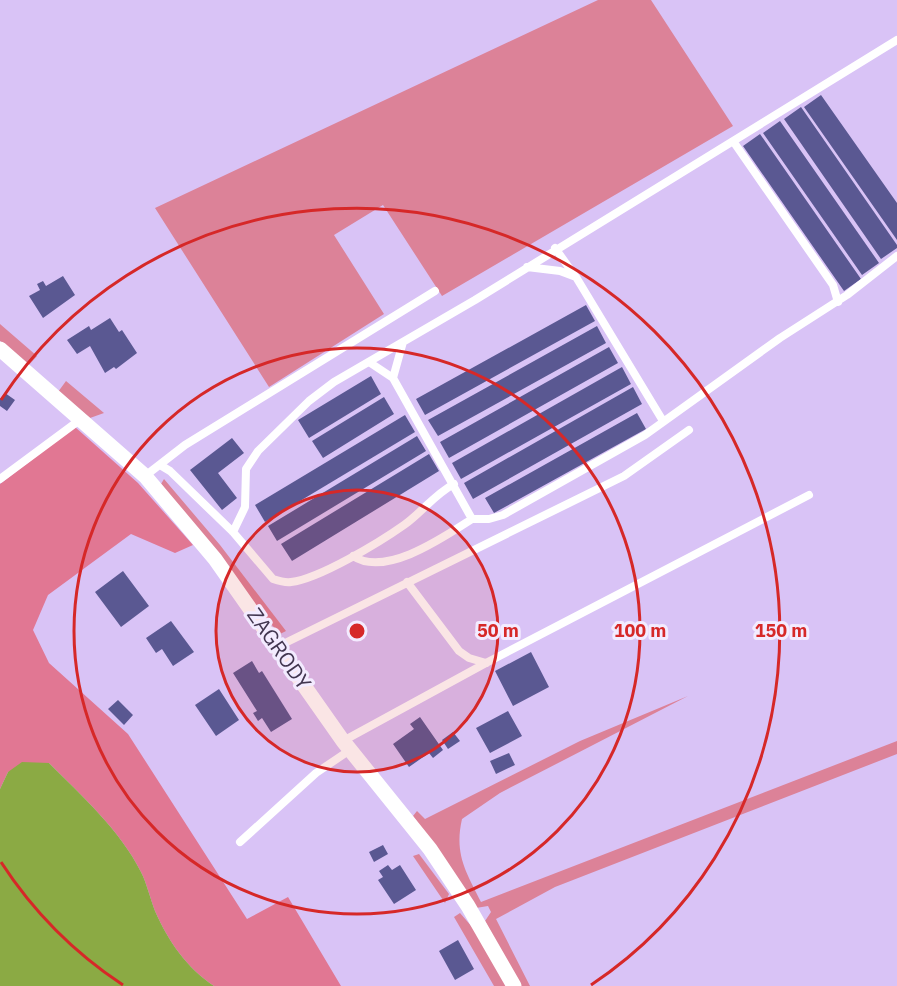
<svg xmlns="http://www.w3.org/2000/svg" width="897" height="986" font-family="'IBM Plex Sans',sans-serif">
	<rect width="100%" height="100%" fill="#d9c3f6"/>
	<!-- green -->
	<path fill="#dc8298" d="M598 0H651L733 126 442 296 383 205 334 235 384 314 269 387 155 208Z
		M0 324 37 356 28 366 0 341Z
		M66 381 104 413 90 418 58 392Z
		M164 479 220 545 286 631 280 634 263 615 161 484Z
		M688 696 500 793 462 819C454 854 466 872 481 902L897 741V754L555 887 496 919 530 986H520L485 921 491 912 488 906 476 908 413 816 417 811 425 819 580 741Z
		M419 854 449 894 445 903 413 856Z
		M460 913 473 928 507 986H494L454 917Z"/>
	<!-- forest -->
	<path fill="#e17793" d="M75 427 138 483 193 545 175 553 131 534 48 595 33 630 49 663 128 734 247 919 288 897 341 986H214C187 968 168 941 155 911 150 898 147 884 141 872 120 830 82 796 49 763L8 772 0 789V484Z"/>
	<!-- water -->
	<path fill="#8baa44" d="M22 762 49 763C82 796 120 830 141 872 147 884 150 898 155 911 168 941 187 968 214 986H0V789L8 772Z"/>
	<!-- building -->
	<path fill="#5a5892" d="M821 95 897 203V240L804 107Z
		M801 107 897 245V248L881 259 784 119Z
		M780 121 879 263 862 275 763 133Z
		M760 134 861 279 844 291 743 146Z
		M63 276 75 295 43 318 29 296 40 290 37 284 43 281 46 286Z
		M586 305 595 321 425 415 416 399Z
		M110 318 119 332 122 330 137 353 116 369 114 367 105 373 90 346 77 354 67 340 89 326 91 330Z
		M597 326 606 343 438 436 428 420Z
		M609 347 618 363 449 458 440 442Z
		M622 367 631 384 461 479 452 463Z
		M371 376 381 394 309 438 298 420Z
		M633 387 642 404 473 499 464 483Z
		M5 393 15 400 7 411 0 406V399Z
		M384 397 394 414 323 458 312 441Z
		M637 413 646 429 494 513 485 498Z
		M405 415 415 432 265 522 255 505Z
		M417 436 426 451 277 541 268 526Z
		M232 438 244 453 218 473 237 498 222 510 190 470Z
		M429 454 439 471 292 561 281 544Z
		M123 571 149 606 121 627 95 592Z
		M171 621 194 652 173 666 162 649 156 653 146 638Z
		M531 652 549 687 513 706 495 671Z
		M252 661 259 673 262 671 292 719 271 732 262 718 258 721 253 713 257 711 233 673Z
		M219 689 239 720 216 736 195 705Z
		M118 700 133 715 124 725 108 709Z
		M508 711 522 736 490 753 476 728Z
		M420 717 443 750 433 758 429 753 409 767 393 744 414 729 410 724Z
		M453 732 460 741 448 749 442 740Z
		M509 753 515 765 496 774 490 761Z
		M383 845 388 854 374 862 369 852Z
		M388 865 392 870 400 865 416 890 394 904 378 880 383 877 379 871Z
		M458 940 474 969 455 980 439 951Z"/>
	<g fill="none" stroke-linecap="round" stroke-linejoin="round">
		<!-- service -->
		<path stroke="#fff" stroke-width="8" d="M733 141 833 285 838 302
			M555 248 575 276
			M527 267 560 271 576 277 663 421
			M369 362 393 378 472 519H489L503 515 645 435 780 338 847 295 897 256
			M393 378 403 342
			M160 465 170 471 233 532 273 579C279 581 285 583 291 582 319 579 380 542 404 525 421 513 435 494 454 484
			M145 476 185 445 435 291
			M0 479 81 419
			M233 532 245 507 246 469 258 451 309 401 334 382 475 300 897 40
			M353 556C385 578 444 537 472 519
			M407 582 459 651 469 658 486 663
			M277 647 624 476 689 430
			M343 741 486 663 809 495
			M240 842 316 773 350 750"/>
		<!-- minor -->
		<path stroke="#fff" stroke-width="15" d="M0 349 145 476 215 559 343 741 430 849 468 906 514 986"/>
	</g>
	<!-- distance rings -->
	<circle cx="357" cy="631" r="141" fill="#d62828" fill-opacity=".12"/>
	<g fill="none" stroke="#d62828" stroke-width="3">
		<circle cx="357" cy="631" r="141"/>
		<circle cx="357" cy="631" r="283"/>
		<path d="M123 985A424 424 0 0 1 1 862M1 400A424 424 0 1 1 591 985"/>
	</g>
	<g text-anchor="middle" stroke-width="6" stroke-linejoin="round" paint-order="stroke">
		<!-- street labels -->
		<g font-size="21" fill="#423650" stroke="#f3ebff">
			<text transform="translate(279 649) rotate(55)" y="7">ZAGRODY</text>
		</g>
	</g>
	<circle cx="357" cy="631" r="9" fill="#d62828" stroke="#f3ebff" stroke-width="3"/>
	<g font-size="18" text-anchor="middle" font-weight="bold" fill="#d62828" stroke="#f3ebff" stroke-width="6" stroke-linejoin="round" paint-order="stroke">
		<text x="498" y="637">50 m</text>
		<text x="640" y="637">100 m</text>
		<text x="781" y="637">150 m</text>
	</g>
</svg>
